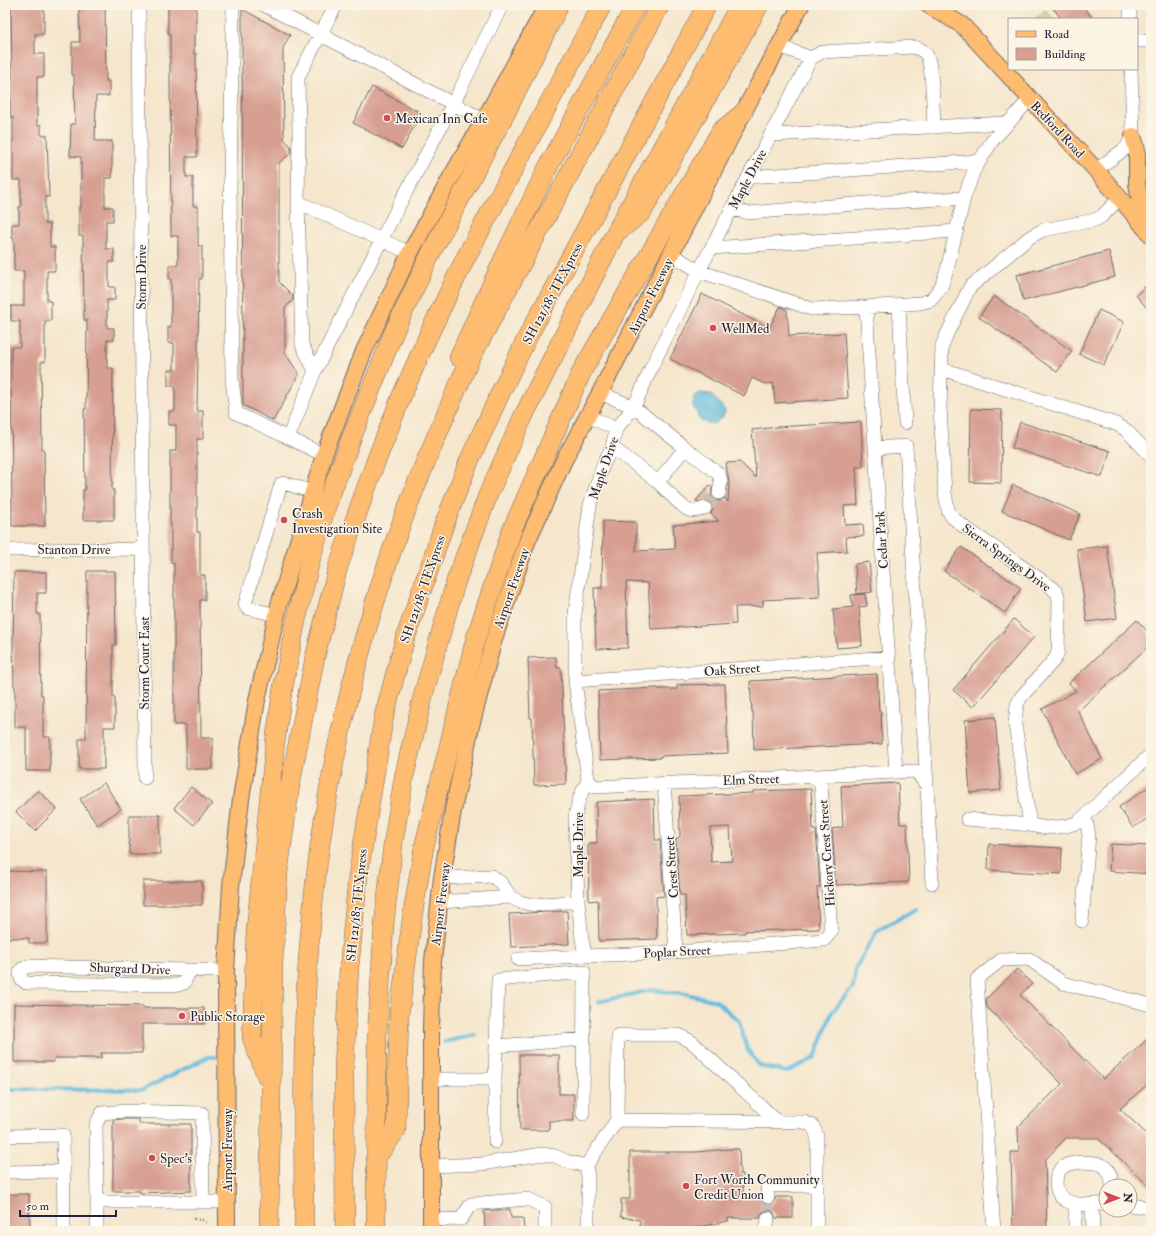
<svg xmlns="http://www.w3.org/2000/svg" width="1156" height="1236" font-family="'IM FELL Double Pica',serif">
	<defs>
		<pattern id="water-ripples" width="26" height="14" patternUnits="userSpaceOnUse"><rect width="26" height="14" fill="#60bbde"/><path d="M2 4q2-2 4 0t4 0M15 11q2-2 4 0t4 0" fill="none" stroke="#53a0bf"/></pattern>
	</defs>
	<rect width="100%" height="100%" fill="#fcf5e5"/>
	<filter id="ink" filterUnits="userSpaceOnUse"><feTurbulence type="fractalNoise" baseFrequency=".025" numOctaves="2"/><feDisplacementMap in="SourceGraphic" scale="8" xChannelSelector="R" yChannelSelector="G"/><feConvolveMatrix kernelMatrix="1 2 1 2 8 2 1 2 1" color-interpolation-filters="sRGB"/></filter>
	<filter id="wash" filterUnits="userSpaceOnUse"><feTurbulence type="fractalNoise" baseFrequency=".012" numOctaves="4" result="noise"/><feDisplacementMap in="SourceGraphic" scale="16" xChannelSelector="R" yChannelSelector="G"/><feGaussianBlur stdDeviation="0.9" result="paint"/><feColorMatrix in="noise" values="0 0 0 0 0 0 0 0 0 0 0 0 0 0 0 0 0 1.4 0 .05"/><feComposite in="paint" operator="in"/></filter>
	<g filter="url(#wash)">
		<rect width="100%" height="100%" fill="#f5e6cc"/>
		<!-- park -->
		<path fill="#b0d983" stroke="#697e5f" d="M1046 10 1053 19H1035Z"/>
		<!-- water -->
		<path fill="url(#water-ripples)" stroke="#416e8c" d="M700 393 711 394C715 401 722 404 725 412L722 418 713 424 701 421 693 406 694 396Z"/>
		<g fill="none" stroke-linecap="round" stroke-linejoin="round">
			<!-- stream -->
			<path stroke="#60bbde" stroke-width="4" d="M598 1002 651 990 687 994 716 1001 739 1021 747 1049 760 1066 787 1072 815 1058 832 1012 853 987 856 967 877 931 916 909
				M444 1042 475 1035
				M5 1089 142 1090 208 1057H216"/>
		</g>
		<g id="blocks">
			<!-- building -->
			<path fill="#d79f92" fill-rule="evenodd" d="M11 5H44V34H35V54H44V77H37V125H41V135H47L49 197H45V224H50V247H55V271H47V301H51V321H45V362H41L42 449H44L45 526H12L11 347H20V321H11V306H24V271H14V238H12V224H19V207H21V180H13V117H10V82H12Z
				M79 5H105L106 81H109V96H96L95 141H112V178H105V207H113V221H106V249H114V262H109V287H115V300H107V328H114V340H107V368H113L112 490H114V520H83V490H85L84 409H86L87 320H84L83 236H79V207H81V157L70 156 71 124H75L74 75H72V42H80Z
				M168 5H196V34H194V54H196L197 157H186V177H193V206H198V246H202V279H199L197 411H203V439H197V532H200V575H205V600H200L201 738H213V769H186V725H174V563H171V523H170V451H176V425H169V411H175V386H168V370H174V343H168V327H171V279H169V265H178V236H171L170 76V34H168Z
				M1050 5H1082L1093 19H1062Z
				M242 9 290 35 283 48 284 139 291 147V153L279 163V282L293 296V300L285 308V353L299 374 273 421 243 405Z
				M372 87 421 113 402 149 353 123Z
				M1109 251 1115 277 1023 301 1017 275Z
				M1146 286 1151 292V313L1136 295Z
				M702 294 769 328 780 307H782L787 310 789 336 844 333 848 398 775 403 773 383 765 384 752 378 744 396 670 359Z
				M994 296 1072 351 1057 372 979 317Z
				M1099 310 1124 322 1104 365 1079 354Z
				M971 409 1002 410 1001 483 970 482Z
				M861 422 863 467H856L858 505 844 506 845 525 863 524 864 536 846 537 847 551 817 553 820 597 763 600V606L735 607 736 624 651 629 648 583 626 582 628 648 596 649 594 588H602L603 521 636 522V551L675 549 673 525 719 521 711 514 713 509 710 502 706 500 698 502 696 501 710 485 712 487 711 495 714 499 718 501 725 498 728 502 729 482 726 463 740 462 756 478 752 430 777 427Z
				M1020 422 1110 451 1102 477 1012 448Z
				M1013 485 1080 514 1069 540 1002 511Z
				M1107 546 1117 618 1087 622 1077 549Z
				M961 547 1021 588 1005 613 944 571Z
				M869 562 872 592 857 594 855 564Z
				M87 571H115L116 645H113V697H115V727H104V769H79V739H86Z
				M14 572H46V593H37V614H40L41 695H43V737H50V771H26V727H15V686H14L13 644Z
				M865 594 867 606 859 607 862 646 837 648 833 609 853 607 851 595Z
				M1014 619 1034 637 973 707 953 690Z
				M1137 620 1151 635V644L1078 711 1102 759 1075 774 1042 709 1076 691 1069 683Z
				M556 657 557 668H561L566 784 534 785 532 718H530L528 658Z
				M877 674 879 712H881L882 744 754 750 753 712H752L750 681Z
				M725 684 728 753 660 756V758L600 760 598 691 658 688V689H677V685Z
				M995 717 1001 790 970 793 965 720Z
				M104 783 121 809 97 825 80 799Z
				M898 783 900 824H907L909 882 836 885 832 829 843 827 841 786Z
				M1151 785V816L1133 828 1119 807Z
				M191 787 212 804 194 825 174 808Z
				M811 789 813 830H816L820 887H817L819 929 745 931V933L687 935 685 895H680L676 839 680 837 679 796 753 793V791ZM730 827 732 861 711 862 710 828Z
				M38 790 57 809 35 831 16 812Z
				M654 799 655 840H660L664 896 656 897 657 939 599 941 598 900 589 901 588 843H597L596 802Z
				M129 815H160V854H129Z
				M989 844 1062 848 1061 874 988 870Z
				M1111 844 1151 846V874L1109 871Z
				M5 871 47 872V943H29V938H5Z
				M143 881H202V905H143Z
				M567 911 569 944 511 947 509 914Z
				M1017 969 1032 984 1020 995 1103 1079 1151 1036V1081L1120 1109 1151 1138V1188L1098 1138H1066L1045 1160 1047 1231H1013L1011 1152H1019L1018 1127 1062 1084 987 1007 986 999Z
				M14 1004 143 1006V1008H204V1024H142V1053H101V1058H54V1062H14Z
				M519 1055H559V1094H574V1121H549V1130H520Z
				M123 1119H139V1124H191V1191L140 1193V1191H113V1120Z
				M729 1149H739L740 1174H743V1197H760L762 1202 768 1205 773 1203 776 1197H793V1218H776L773 1212 769 1210 762 1213 760 1218H728V1221L694 1228H664V1231H640V1220L621 1217V1199H630V1152H696Z
				M5 1194H29L30 1231H5Z
				M508 1209H510L511 1218H523L524 1231H485L484 1211Z"/>
		</g>
	</g>
	<g filter="url(#ink)">
		<use href="#blocks" fill-opacity="0" stroke="#6c676e" stroke-width="1"/>
		<g fill="none" stroke-linecap="round" stroke-linejoin="round">
			<!-- minor-tunnel -->
			<path stroke="#cbbfaf" stroke-width="13" stroke-dasharray="13 6" stroke-linecap="butt" d="M705 508 719 493
				M768 1197V1218"/>
			<defs>
				<path id="minor" d="M139 5 145 778
					M233 5 230 186 232 379 236 413 324 455
					M264 5 484 120
					M1130 5V19
					M1137 41H1151
					M811 58 822 52 912 47C918 48 922 49 926 54 933 64 933 112 934 127
					M771 135 1006 123
					M1096 170 1126 148 1133 136 1131 69
					M748 177 979 161
					M298 202 410 253
					M731 209 749 213 866 203 964 198
					M711 248 957 231
					M671 254 699 271 812 309 866 307 920 303 931 300 941 287 947 270 964 198 974 170 992 141 1030 99
					M899 305 905 423
					M866 307 896 772
					M942 369 1116 424 1126 430 1151 456
					M315 371 397 209 453 104 502 5
					M600 393 634 407 685 448 658 482 612 447
					M588 416 616 429
					M288 438 315 371 302 345 298 202 299 133 298 77 336 5
					M685 448 719 474 721 481 719 493
					M875 448 906 446 927 786
					M658 482C665 489 681 507 689 510 694 512 700 510 705 508
					M5 550 143 549
					M277 615 247 608 245 604 281 484 284 483 313 492
					M575 681 889 657
					M588 780 595 787 916 771 927 786 932 883
					M664 783 676 952
					M967 819 1030 825 1046 828 1066 826 1076 823 1085 816 1151 754
					M1030 825 1015 724 1017 705 1021 697 1055 659 1058 652 1059 601 1057 593 1050 586 963 526 952 517 948 510 945 493 940 408 942 346 946 336 970 287 1030 237 1043 230 1095 220 1102 216 1120 198
					M442 878 492 876 501 883 511 897 520 902 534 905 578 901
					M440 902 511 897
					M1082 921 1089 835 1085 816
					M585 955 582 939 578 901 575 817 579 799 588 780 575 681V614L590 505 603 465 612 447 616 429 634 407 652 366 699 271 811 58 779 46
					M518 959 676 952 824 940 831 932 821 785 814 776
					M190 970 184 983 178 985 26 983 21 979 20 973 22 969 29 966 226 971
					M496 1046 584 1039
					M431 1079H495L498 980 584 972 583 1114
					M495 1079V1142
					M617 1120 618 1035H679L692 1042 777 1121
					M5 1136 63 1135 64 1231
					M431 1166 482 1164 542 1154 555 1156 566 1161 586 1166 588 1177V1231
					M586 1166 617 1120 804 1122 813 1126 817 1136V1231
					M5 1172 63 1171
					M768 1197 767 1186 817 1185
					M97 1202 96 1124 102 1113 125 1111 202 1113 203 1202
					M1106 1203C1088 1205 1058 1209 1056 1184 1056 1178 1057 1172 1062 1168 1068 1161 1098 1160 1105 1167 1111 1172 1112 1179 1112 1186
					M1075 1204V1231
					M1092 1205 1093 1231
					M1130 1205 1151 1208
					M431 1220 461 1219 471 1204 528 1199 545 1207V1231
					M97 1231V1202H227
					M766 1231 768 1218
					M994 1231 977 979 1001 960 1029 959 1063 983 1151 1005"/>
				<path id="major" d="M928 5 962 25 1096 170 1151 235
					M1133 136 1137 150V183L1144 227
					M227 1231 226 971 231 886 241 799 257 700 279 605 324 455 364 351 410 253 451 177 484 120 547 5
					M431 1231V1028L433 961 442 878 453 810 471 726 494 639 527 542 564 460 600 393 743 113 801 5"/>
				<path id="highway" d="M621 229 642 212 759 5
					M459 357 505 256 547 169 636 5
					M267 1077 252 1038 256 929 275 743 282 693 295 625 310 561 327 504 351 439 396 327 432 251 506 112 557 9 558 5
					M376 1158 396 1130 399 1015 413 912 424 847 476 637 512 530 582 371 721 131 743 113
					M269 1231 273 964 278 874 290 785 315 657 338 567 376 461 402 395 429 334 466 257 602 5
					M304 1231C304 1158 302 1084 305 1011 307 966 311 921 316 876 329 764 357 651 394 544 416 481 443 421 469 361L660 5
					M345 1231 344 1068 349 968 358 876 384 716 405 639 445 522 470 459 499 396 528 336 707 5
					M376 1231 377 1035 384 925 393 844 404 777 424 692 456 581 488 495 523 417 615 234 740 5"/>
			</defs>
			<!-- minor casing -->
			<use href="#minor" stroke="#6c676e" stroke-width="14"/>
			<!-- major casing -->
			<use href="#major" stroke="#6c676e" stroke-width="18"/>
			<!-- highway casing -->
			<use href="#highway" stroke="#6c676e" stroke-width="20"/>
			<!-- path -->
			<path stroke="#6c676e" stroke-width="2.5" stroke-dasharray="1 3" stroke-linecap="butt" d="M194 1219 202 1220 208 1223"/>
			<!-- minor -->
			<use href="#minor" stroke="#fff" stroke-width="13"/>
			<!-- major -->
			<use href="#major" stroke="#fdbc70" stroke-width="16"/>
			<!-- highway -->
			<use href="#highway" stroke="#fdbc70" stroke-width="19"/>
		</g>
	</g>
	<!-- markers -->
	<g fill="#d1495b" stroke="#fcf5e5" stroke-width="1.5">
		<circle cx="387" cy="118" r="4"/>
		<circle cx="713" cy="328" r="4"/>
		<circle cx="284" cy="520" r="4"/>
		<circle cx="182" cy="1016" r="4"/>
		<circle cx="152" cy="1158" r="4"/>
		<circle cx="686" cy="1186" r="4"/>
	</g>
	<g text-anchor="middle" stroke-width="3" stroke-linejoin="round" paint-order="stroke">
		<!-- poi labels -->
		<g font-size="13" fill="#22223b" stroke="#fcf5e5" text-anchor="start">
			<text x="395" y="123">Mexican Inn Cafe</text>
			<text x="721" y="333">WellMed</text>
			<text x="292" y="518">Crash<tspan x="292" dy="15">Investigation Site</tspan></text>
			<text x="190" y="1021">Public Storage</text>
			<text x="160" y="1163">Spec's</text>
			<text x="694" y="1184">Fort Worth Community<tspan x="694" dy="15">Credit Union</tspan></text>
		</g>
		<!-- street labels -->
		<g font-size="13" fill="#22223b" stroke="#fcf5e5">
			<text transform="translate(1058 129) rotate(47)" y="5">Bedford Road</text>
			<text transform="translate(747 179) rotate(-62)" y="5">Maple Drive</text>
			<text transform="translate(141 277) rotate(-90)" y="5">Storm Drive</text>
			<text transform="translate(552 293) rotate(-62)" y="5">SH 121/183 TEXpress</text>
			<text transform="translate(650 296) rotate(-63)" y="5">Airport Freeway</text>
			<text transform="translate(603 468) rotate(-71)" y="5">Maple Drive</text>
			<text transform="translate(881 540) rotate(-94)" y="5">Cedar Park</text>
			<text x="74" y="554">Stanton Drive</text>
			<text transform="translate(1007 557) rotate(36)" y="5">Sierra Springs Drive</text>
			<text transform="translate(511 588) rotate(-71)" y="5">Airport Freeway</text>
			<text transform="translate(422 589) rotate(-71)" y="5">SH 121/183 TEXpress</text>
			<text transform="translate(144 663) rotate(-90)" y="5">Storm Court East</text>
			<text transform="translate(732 669) rotate(-4)" y="5">Oak Street</text>
			<text transform="translate(751 779) rotate(-2)" y="5">Elm Street</text>
			<text transform="translate(578 845) rotate(-90)" y="5">Maple Drive</text>
			<text transform="translate(826 853) rotate(-94)" y="5">Hickory Crest Street</text>
			<text transform="translate(671 867) rotate(-94)" y="5">Crest Street</text>
			<text transform="translate(440 904) rotate(-83)" y="5">Airport Freeway</text>
			<text transform="translate(356 905) rotate(-84)" y="5">SH 121/183 TEXpress</text>
			<text transform="translate(677 951) rotate(-3)" y="5">Poplar Street</text>
			<text transform="translate(130 968) rotate(2)" y="5">Shurgard Drive</text>
			<text transform="translate(227 1150) rotate(-90)" y="5">Airport Freeway</text>
		</g>
	</g>
	<!-- margin -->
	<rect width="1156" height="1236" fill="none" stroke="#fcf5e5" stroke-width="20"/>
	<!-- legend -->
	<rect x="1008" y="18" width="130" height="52" fill="#fcf5e5" stroke="#a5a1a1"/>
	<rect x="1016" y="31" width="20" height="6" fill="#fdbc70" stroke="#a5a1a1"/>
	<text x="1044" y="38" font-size="12" fill="#22223b">Road</text>
	<rect x="1016" y="48" width="20" height="12" fill="#d79f92" stroke="#a5a1a1"/>
	<text x="1044" y="58" font-size="12" fill="#22223b">Building</text>
	<!-- north arrow -->
	<g transform="translate(1118 1198) rotate(90)"><circle r="19" fill="#fcf5e5" stroke="#a5a1a1"/>
	<path d="M0-3L7 15L0 10L-7 15Z" fill="#d1495b"/>
	<text y="-6" font-size="11" font-weight="bold" text-anchor="middle" fill="#22223b">N</text>
	</g>
	<!-- scale -->
	<path d="M20 1210v6h96v-6" fill="none" stroke="#22223b" stroke-width="2"/>
	<text x="26" y="1210" font-size="12" fill="#22223b" stroke="#fcf5e5" stroke-width="3" paint-order="stroke">50 m</text>
</svg>
